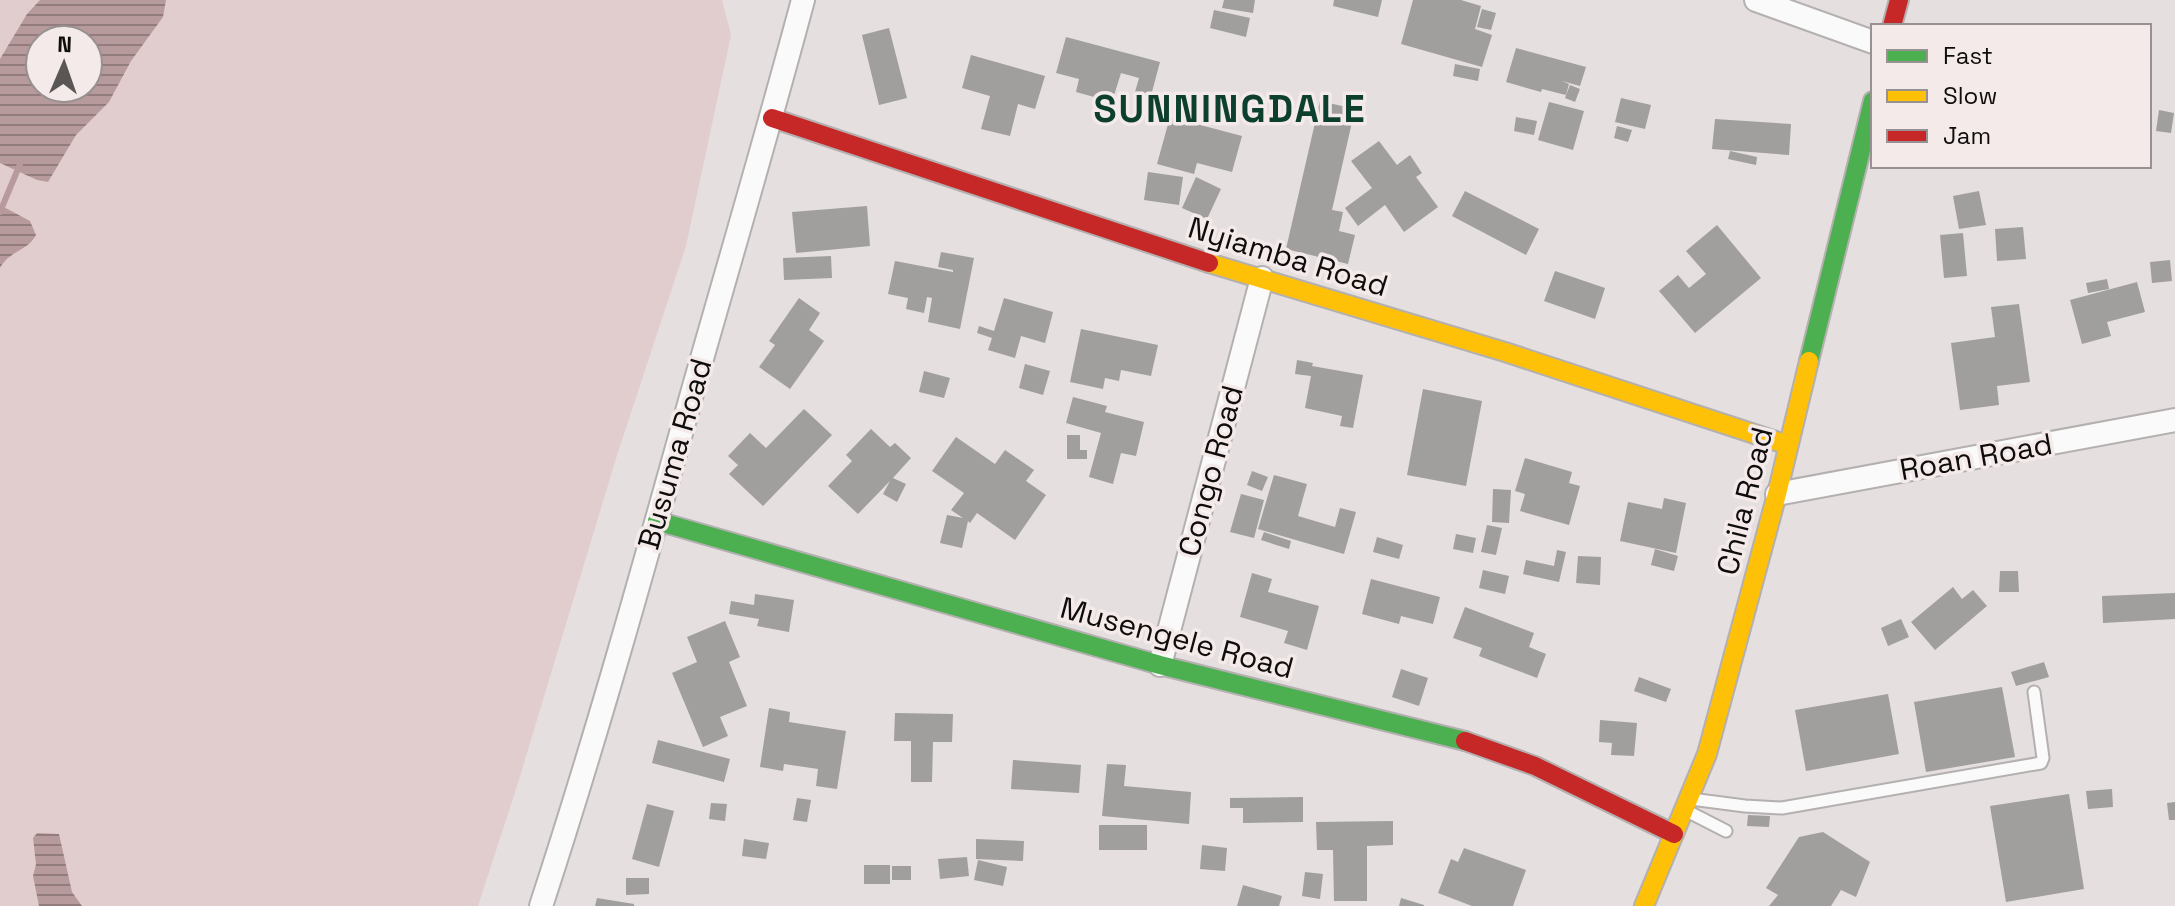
<svg xmlns="http://www.w3.org/2000/svg" width="2175" height="906" font-family="'Space Grotesk',sans-serif">
	<defs>
		<pattern id="water-rules" width="6" height="5" patternUnits="userSpaceOnUse" patternTransform="scale(2)"><rect width="6" height="5" fill="#b79a9b"/><path d="M0 2.5h6" fill="none" stroke="#937c7d"/></pattern>
	</defs>
	<rect width="100%" height="100%" fill="#e5dfdf"/>
	<!-- grass -->
	<path fill="#e2cdce" fill-rule="evenodd" d="M0 0H722L731 35 686 246 618 452 517 786 478 906H0ZM40 40H88V88H40Z"/>
	<!-- water -->
	<path fill="url(#water-rules)" fill-rule="evenodd" d="M40 0H166L163 17 131 61 109 102 76 135 48 182 37 180 0 163V59L27 14ZM40 40H88V88H40Z
		M0 205 30 221 36 235C28 251 10 250 0 268Z
		M37 833 59 834 72 892 82 906H39L33 876 36 864 33 838Z"/>
	<g fill="none" stroke-linecap="round" stroke-linejoin="round">
		<!-- stream -->
		<path stroke="#b79a9b" stroke-width="6" d="M0 212 20 164"/>
	</g>
	<!-- building -->
	<path fill="#a19e9e" d="M1224 0H1255L1253 13 1222 8Z
		M1334 0H1382L1378 17 1333 6Z
		M1413 0H1461L1481 6 1475 29 1492 35 1482 67 1401 44Z
		M1482 9 1496 13 1491 30 1477 27Z
		M1214 10 1250 18 1246 37 1210 28Z
		M889 28 907 98 879 105 862 35Z
		M1066 37 1160 62 1149 103 1133 99 1139 78 1121 73 1112 102 1076 92 1079 79 1056 73Z
		M1516 48 1586 67 1580 86 1562 81 1569 84 1566 95 1542 89 1541 92 1506 82Z
		M971 55 1045 76 1035 109 1018 104 1010 136 981 129 990 96 962 88Z
		M1455 64 1480 69 1478 81 1453 76Z
		M1570 85 1580 89 1575 102 1565 98Z
		M1621 98 1651 105 1645 129 1615 122Z
		M1320 101 1355 109 1332 210 1343 212 1339 231 1355 235 1348 264 1286 249Z
		M1549 102 1584 111 1573 150 1538 140Z
		M2159 110 2174 113 2171 133 2156 131Z
		M1170 117 1242 136 1232 172 1197 163 1194 174 1157 164Z
		M1516 117 1537 121 1534 135 1514 131Z
		M1715 119 1791 124 1789 155 1712 149Z
		M1617 126 1632 130 1628 142 1614 138Z
		M1379 141 1397 165 1410 155 1422 173 1416 177 1438 207 1404 232 1385 205 1358 226 1345 208 1372 188 1351 161Z
		M1730 151 1757 157 1756 165 1728 159Z
		M1148 172 1183 177 1179 205 1144 200Z
		M1196 177 1221 189 1207 219 1182 208Z
		M1465 191 1539 229 1526 255 1452 216Z
		M1979 191 1986 225 1959 229 1953 196Z
		M867 206 870 246 796 253 792 212Z
		M1717 225 1761 278 1695 333 1659 291 1678 275 1689 288 1706 274 1686 251Z
		M2023 227 2026 259 1997 261 1995 229Z
		M1963 233 1967 276 1944 278 1940 235Z
		M941 252 974 258 960 329 928 322 932 298 927 297 924 313 906 309 908 298 888 294 895 261 953 272V270L938 267Z
		M831 256 832 278 784 280 783 258Z
		M2170 260 2172 281 2152 283 2150 262Z
		M1555 271 1605 288 1595 319 1544 301Z
		M2107 279 2109 289 2088 293 2086 283Z
		M2137 282 2145 312 2107 322 2111 336 2082 344 2070 300Z
		M799 298 820 313 809 330 824 341 790 389 759 367 775 345 769 341Z
		M1004 298 1053 312 1045 343 1021 336 1015 358 988 350 992 338 977 333 979 326 994 331Z
		M2019 304 2030 382 1997 386 1999 405 1960 410 1951 343 1995 337 1991 307Z
		M1081 329 1158 345 1151 376 1121 370 1119 381 1105 378 1103 389 1070 382Z
		M1297 360 1313 363 1312 366 1363 375 1353 428 1340 426 1342 416 1305 408 1311 376 1295 374Z
		M1025 364 1050 371 1043 395 1019 388Z
		M924 371 950 378 944 398 919 392Z
		M1423 389 1482 401 1466 486 1407 475Z
		M1073 397 1107 406 1105 412 1144 422 1136 456 1121 453 1113 484 1089 477 1101 433 1066 423Z
		M804 409 832 435 763 506 729 474 738 465 728 456 750 433 766 448Z
		M871 429 890 447 895 443 911 458 893 478 906 484 897 502 883 494 890 481 858 514 828 486 852 461 846 455Z
		M1067 435H1080V450H1087V459H1067Z
		M956 437 995 464 1005 450 1034 470 1026 481 1046 495 1015 540 977 513 970 523 968 521 962 548 940 543 947 515 963 518 951 510 964 493 932 471Z
		M1525 458 1572 472 1569 483 1580 486 1569 525 1520 511 1525 494 1515 491Z
		M1252 471 1268 477 1262 491 1247 485Z
		M1274 475 1307 484 1298 516 1335 527 1340 508 1356 512 1344 554 1258 529Z
		M1493 489 1511 490 1509 523 1492 522Z
		M1241 494 1264 500 1254 538 1230 532Z
		M1664 498 1686 503 1676 553 1620 541 1628 502 1662 509Z
		M1487 525 1502 528 1496 555 1481 552Z
		M1264 532 1291 541 1289 549 1261 540Z
		M1456 534 1476 538 1473 553 1453 549Z
		M1377 537 1403 545 1399 559 1373 552Z
		M1655 549 1678 556 1674 571 1651 565Z
		M1557 550 1566 552 1559 582 1523 574 1526 560 1554 566Z
		M1578 556 1601 557 1600 585 1576 583Z
		M1483 570 1509 576 1505 594 1479 588Z
		M2000 571H2018L2019 592H1999Z
		M1252 573 1272 579 1268 592 1319 606 1307 650 1284 643 1288 631 1240 617Z
		M1371 579 1440 597 1433 624 1401 616 1399 624 1362 614Z
		M1953 587 1962 599 1973 590 1987 606 1935 650 1911 622Z
		M2175 593V619L2103 623 2102 596Z
		M755 594 794 600 789 632 757 626 759 619 729 614 731 601 754 605Z
		M1465 607 1534 633 1529 647 1546 654 1537 678 1479 656 1482 648 1453 638Z
		M1901 619 1909 637 1888 646 1881 628Z
		M725 621 740 657 729 662 747 706 720 717 728 736 703 747 672 673 697 662 687 637Z
		M2044 662 2049 677 2016 686 2011 672Z
		M1401 669 1428 678 1419 706 1392 697Z
		M1639 677 1671 689 1666 702 1634 691Z
		M2002 687 2015 757 1926 772 1914 702Z
		M1888 694 1899 754 1806 771 1795 710Z
		M769 708 790 712 789 722 846 731 837 789 816 786 818 769 784 764 783 771 760 767Z
		M895 713 953 714 952 742H933L932 782H911V741H894Z
		M1600 720 1637 723 1634 756 1611 755 1612 743 1599 742Z
		M658 740 730 759 724 782 652 763Z
		M1013 760 1081 765 1079 793 1011 789Z
		M1107 764 1126 765 1124 786 1191 792 1189 824 1102 816Z
		M2112 789 2113 807 2088 809 2086 791Z
		M2069 794 2084 889 2006 902 1990 806Z
		M1303 797V822L1243 823V808H1230V798Z
		M797 798 811 800 807 822 793 820Z
		M2175 802V820H2169L2167 803Z
		M711 803 727 804 725 821 709 819Z
		M647 804 674 811 659 867 632 859Z
		M1748 815 1770 816 1769 827 1747 826Z
		M1393 821V845L1367 846V901H1334L1333 850H1317L1316 822Z
		M1099 825H1147V850H1099Z
		M1823 832 1870 862 1856 897 1841 890 1831 906H1769L1778 895 1766 888 1799 837Z
		M744 839 769 843 766 859 742 856Z
		M976 839 1024 841 1023 861 976 859Z
		M1202 845 1227 848 1225 871 1200 869Z
		M1464 848 1526 870 1513 906H1472L1438 893 1451 859 1458 862Z
		M967 857 969 876 940 879 938 859Z
		M978 860 1007 867 1003 886 974 880Z
		M864 865H890V884H864Z
		M892 866H911V880H892Z
		M1305 872 1323 874 1320 899 1302 896Z
		M626 878H649V894L626 895Z
		M1243 885 1282 896 1279 906H1237Z
		M597 898 634 904V906H595Z
		M1401 898 1424 905V906H1399Z"/>
	<g fill="none" stroke-linecap="round" stroke-linejoin="round">
		<defs>
			<path id="lane" d="M1691 799 1745 806 1782 808 2041 763 2043 758 2034 692
				M1685 810 1726 831"/>
			<path id="street" d="M1756 0 1873 42
				M1777 494 2175 420
				M1160 665 1262 278
				M541 906C597 735 645 563 693 390 730 260 768 131 803 0"/>
			<path id="fast" d="M1809 361 1873 101
				M657 521 1160 665 1465 741"/>
			<path id="slow" d="M1209 263 1505 352 1788 445
				M1644 906 1707 754 1777 494 1809 361"/>
			<path id="jam" d="M1892 26 1899 0
				M772 118 1209 263
				M1465 741 1535 766 1674 834"/>
		</defs>
		<!-- lane casing -->
		<use href="#lane" stroke="#b4b0b0" stroke-width="15"/>
		<!-- street casing -->
		<use href="#street" stroke="#b4b0b0" stroke-width="26"/>
		<!-- fast casing -->
		<use href="#fast" stroke="#b4b0b0" stroke-width="22"/>
		<!-- slow casing -->
		<use href="#slow" stroke="#b4b0b0" stroke-width="22"/>
		<!-- jam casing -->
		<use href="#jam" stroke="#b4b0b0" stroke-width="22"/>
		<!-- lane -->
		<use href="#lane" stroke="#fbfafa" stroke-width="11"/>
		<!-- street -->
		<use href="#street" stroke="#fbfafa" stroke-width="22"/>
		<!-- fast -->
		<use href="#fast" stroke="#4caf50" stroke-width="18"/>
		<!-- slow -->
		<use href="#slow" stroke="#ffc107" stroke-width="18"/>
		<!-- jam -->
		<use href="#jam" stroke="#c62828" stroke-width="18"/>
	</g>
	<g text-anchor="middle" stroke-width="7" stroke-linejoin="round" paint-order="stroke">
		<!-- street labels -->
		<g font-size="30" fill="#0f0c0c" stroke="#f4eaea">
			<text transform="translate(1288 257) rotate(17)" y="10">Nyiamba Road</text>
			<text transform="translate(675 454) rotate(-74)" y="10">Busuma Road</text>
			<text transform="translate(1976 457) rotate(-10)" y="10">Roan Road</text>
			<text transform="translate(1211 471) rotate(-75)" y="10">Congo Road</text>
			<text transform="translate(1745 501) rotate(-76)" y="10">Chila Road</text>
			<text transform="translate(1177 638) rotate(15)" y="10">Musengele Road</text>
		</g>
		<!-- district labels -->
		<g font-size="38" font-weight="bold" letter-spacing="2" fill="#0d3f2e" stroke="#f4eaea">
			<text x="1230" y="122">SUNNINGDALE</text>
		</g>
	</g>
	<!-- legend -->
	<rect x="1871" y="24" width="280" height="144" fill="#f4eaea" stroke="#989191" stroke-width="2"/>
	<rect x="1887" y="50" width="40" height="12" fill="#4caf50" stroke="#989191" stroke-width="2"/>
	<text x="1943" y="64" font-size="24" fill="#0f0c0c">Fast</text>
	<rect x="1887" y="90" width="40" height="12" fill="#ffc107" stroke="#989191" stroke-width="2"/>
	<text x="1943" y="104" font-size="24" fill="#0f0c0c">Slow</text>
	<rect x="1887" y="130" width="40" height="12" fill="#c62828" stroke="#989191" stroke-width="2"/>
	<text x="1943" y="144" font-size="24" fill="#0f0c0c">Jam</text>
	<!-- north arrow -->
	<g transform="translate(64 64) rotate(2)"><circle r="38" fill="#f4eaea" stroke="#989191" stroke-width="2"/>
	<path d="M0-6L14 30L0 20L-14 30Z" fill="#5a5656"/>
	<text y="-12" font-size="22" font-weight="bold" text-anchor="middle" fill="#0f0c0c">N</text>
	</g>
</svg>
